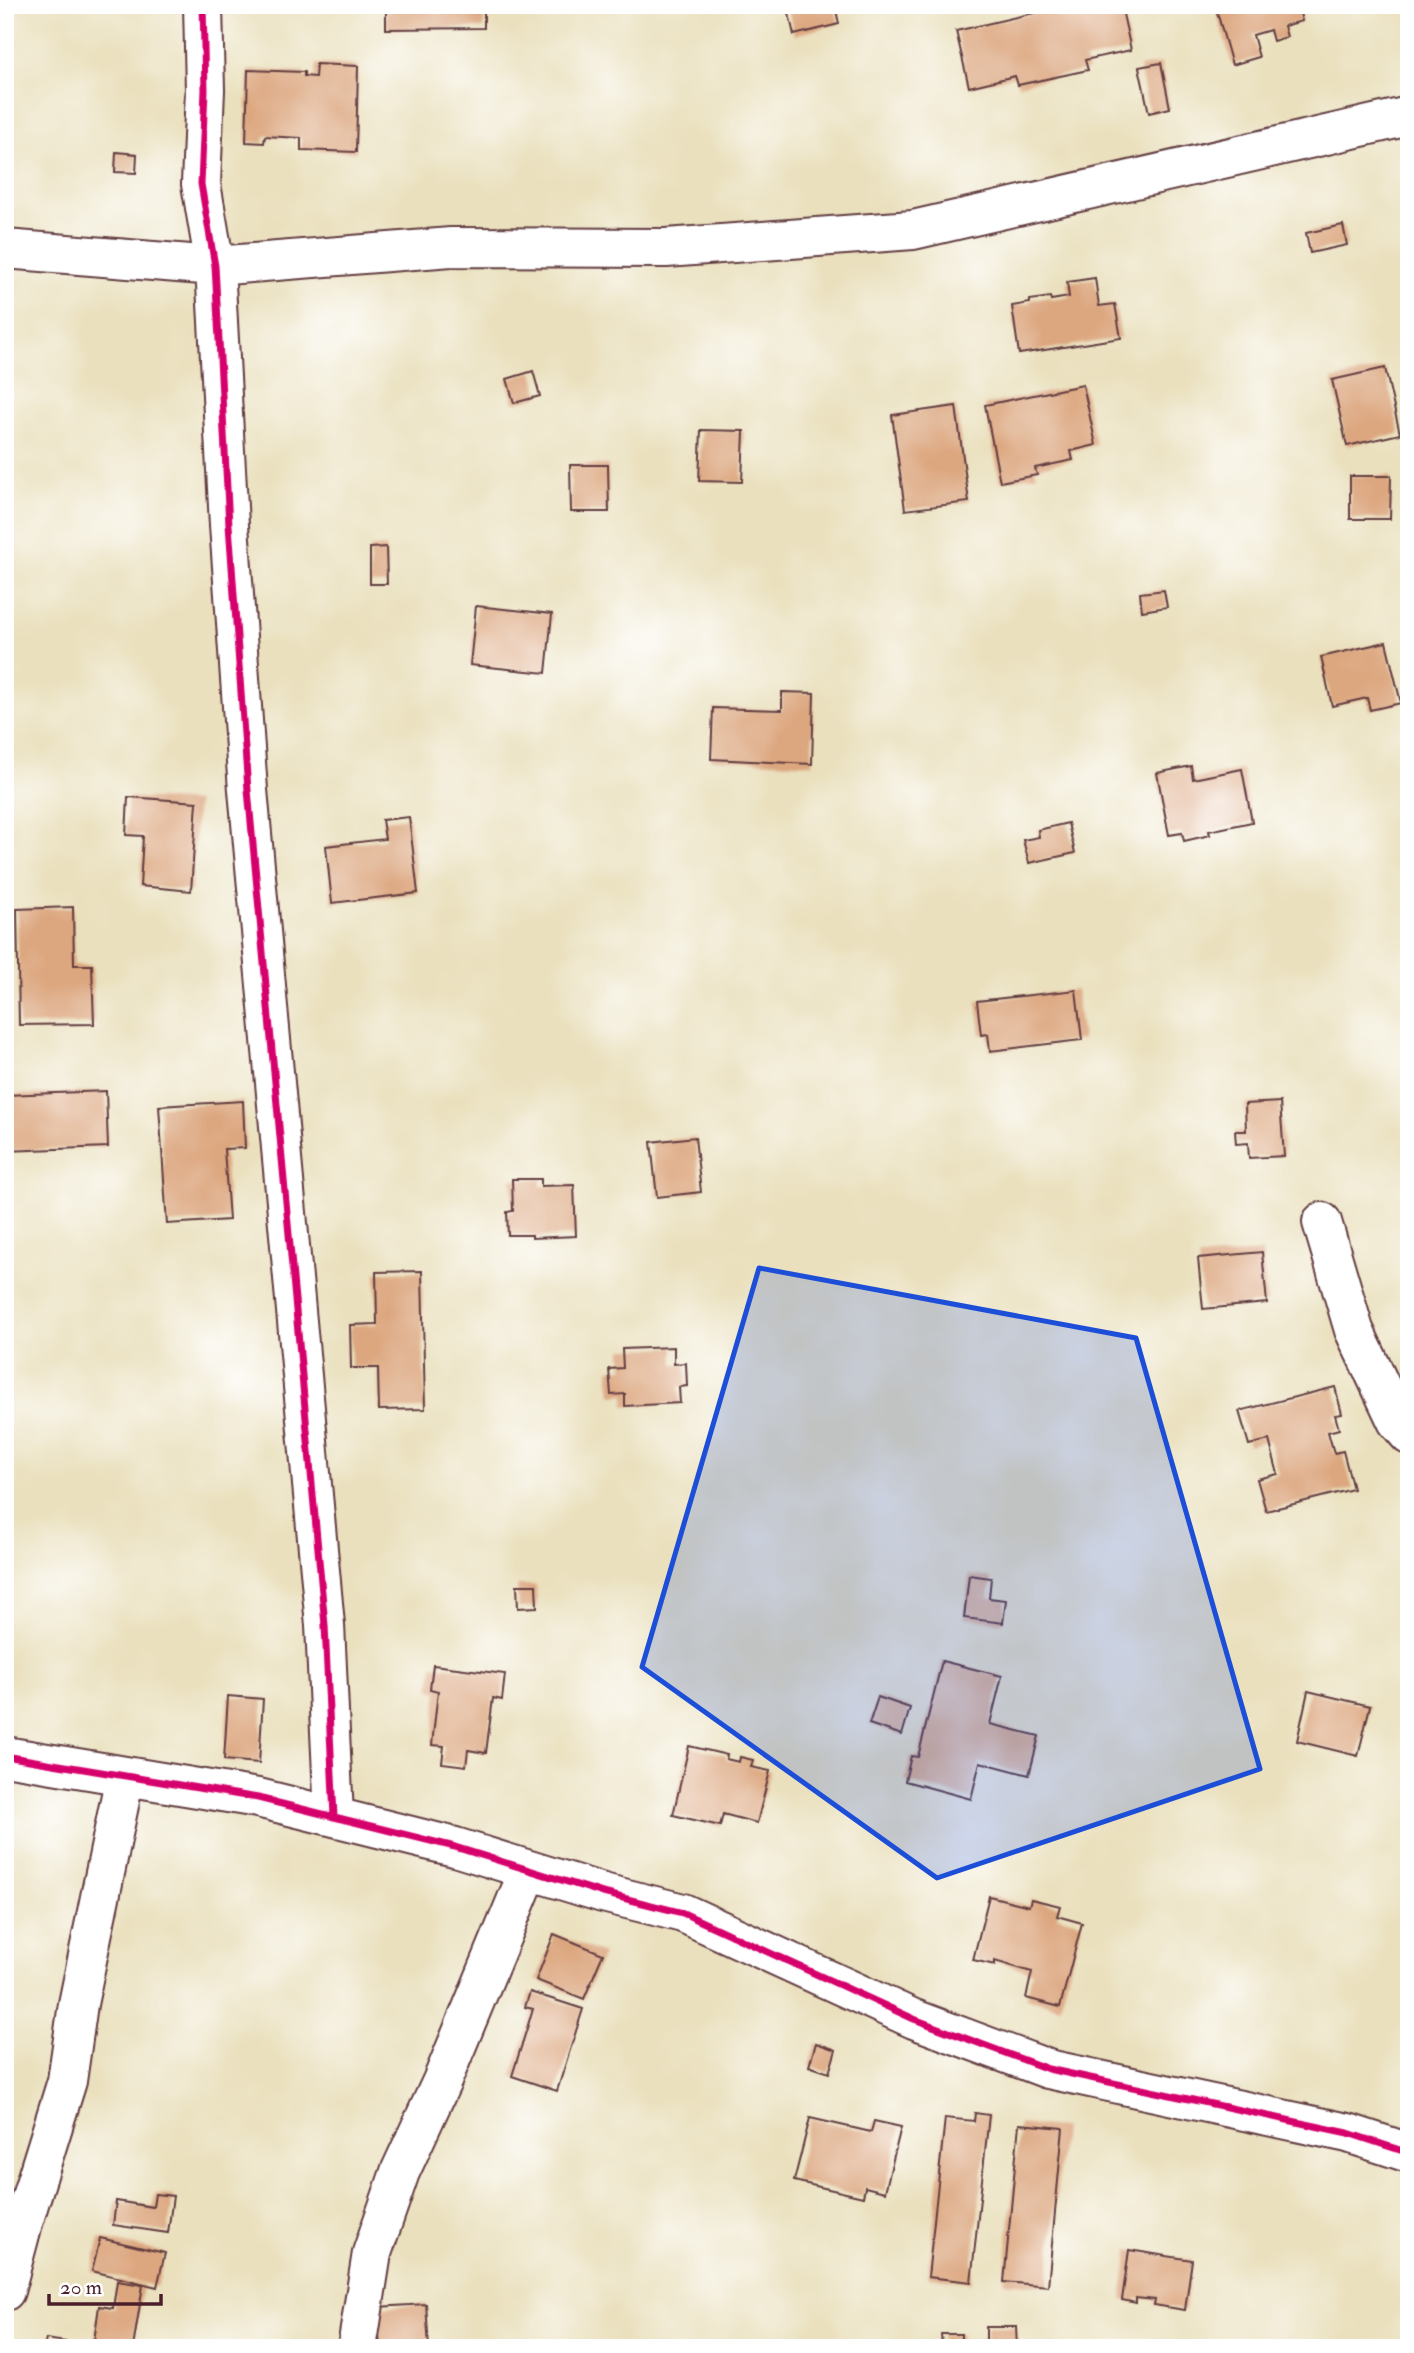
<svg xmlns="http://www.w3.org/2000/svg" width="1414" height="2353" font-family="'IM FELL Double Pica',serif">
	<rect width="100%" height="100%" fill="#fff"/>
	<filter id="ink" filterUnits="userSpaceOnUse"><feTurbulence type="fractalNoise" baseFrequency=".0143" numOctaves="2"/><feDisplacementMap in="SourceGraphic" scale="14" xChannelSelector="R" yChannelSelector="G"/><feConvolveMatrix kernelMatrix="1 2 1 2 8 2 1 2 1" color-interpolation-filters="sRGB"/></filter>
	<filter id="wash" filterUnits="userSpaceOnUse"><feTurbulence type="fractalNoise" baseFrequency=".00686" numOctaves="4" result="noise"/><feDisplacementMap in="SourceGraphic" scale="28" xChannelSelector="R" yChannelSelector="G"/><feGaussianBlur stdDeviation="1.57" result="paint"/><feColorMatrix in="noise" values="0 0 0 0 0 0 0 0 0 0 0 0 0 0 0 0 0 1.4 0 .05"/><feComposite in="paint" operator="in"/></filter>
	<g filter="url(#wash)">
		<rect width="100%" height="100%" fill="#eae0bd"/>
		<g id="blocks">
			<!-- building -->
			<path fill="#dca67e" d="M386 5H484V28L386 29Z
				M787 5H835L839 24 794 35Z
				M1050 5H1121L1131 50 1085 60 1088 70 1018 85 1015 76 969 87 956 31 1051 9Z
				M1215 5H1298L1302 21 1284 26 1287 37 1273 41 1270 30 1253 35 1259 57 1232 65Z
				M1161 63 1170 108 1149 113 1139 67Z
				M316 64 358 66 356 152 301 150V138L265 136 264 143 246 142 248 70 304 72V76L315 77Z
				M116 152 137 154 136 173 115 172Z
				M1343 225 1347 245 1310 253 1306 233Z
				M1095 278 1099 306 1115 304 1121 338 1019 354 1012 306 1030 303V300L1050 297 1051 300 1069 297 1067 282Z
				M1385 368 1400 434 1347 446 1332 380Z
				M533 371 540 396 514 403 507 379Z
				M1083 385 1096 445 1071 451 1073 460 1035 468 1037 475 1000 482 985 405Z
				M956 406 969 502 905 510 892 415Z
				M701 430 744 431 742 482 699 481Z
				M570 465H608L609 512H571Z
				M1350 476H1391L1390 519H1350Z
				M386 547 387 584H370V548Z
				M1164 590 1167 607 1142 611 1140 593Z
				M476 606 552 614 546 673 470 665Z
				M1386 642 1401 703 1370 710 1367 698 1332 706 1321 657Z
				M782 692 814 693 812 764 711 759 713 708 782 710Z
				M1191 766 1193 779 1242 769 1252 822 1209 831 1210 835 1184 841 1182 833 1169 835 1157 773Z
				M128 797 197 802 191 891 140 886 143 836 126 835Z
				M409 817 418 893 332 903 326 846 385 839 382 820Z
				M1068 823 1075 853 1029 863 1023 840 1039 837 1038 830Z
				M73 907 74 965H92L94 1024 19 1025 17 909Z
				M1076 990 1082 1040 990 1051 988 1034 981 1035 977 1001Z
				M106 1091 108 1147 6 1151 5 1095Z
				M243 1101 245 1148 224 1149 229 1220 167 1224 159 1106Z
				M1280 1102 1284 1156 1249 1158 1248 1143 1236 1144 1235 1131H1246L1245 1104Z
				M695 1137 701 1192 657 1197 651 1142Z
				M512 1179H541V1186L574 1185 576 1236 532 1238V1235H508L507 1212 513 1211Z
				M1262 1252 1267 1303 1203 1309 1198 1258Z
				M422 1271 425 1409 379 1410 378 1368H351L350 1325 377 1324 376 1272Z
				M674 1347V1364L686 1363 687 1386 679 1387 680 1403 625 1406V1394L611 1395 609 1369 623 1368 622 1349Z
				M1335 1387 1342 1414 1335 1415 1339 1429 1328 1432 1334 1453 1343 1451 1353 1489 1266 1511 1257 1479 1278 1474 1269 1440 1249 1445 1239 1411Z
				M969 1575 991 1578 989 1598 1006 1600 1003 1623 964 1618Z
				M517 1585H536L537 1607 518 1608Z
				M942 1661 1002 1676 990 1724 1039 1736 1029 1775 980 1762 971 1799 905 1781 911 1756 918 1757Z
				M433 1665 505 1674 502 1700 493 1698 486 1753 468 1750 466 1766 442 1763 444 1746 432 1745 438 1691 430 1689Z
				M1308 1691 1370 1706 1358 1756 1297 1741Z
				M228 1696 263 1699 259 1763 224 1760Z
				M878 1697 910 1708 902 1735 869 1724Z
				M689 1746 727 1755 726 1759 739 1762 740 1757 753 1760 751 1767 770 1771 757 1823 723 1814 720 1826 673 1815Z
				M989 1896 1029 1906 1031 1899 1060 1906 1057 1916 1082 1923 1060 2007 1026 1998 1032 1972 995 1961V1965L973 1960Z
				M554 1934 603 1954 584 1999 536 1980Z
				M530 1992 583 2009 557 2091 512 2076 533 2009 525 2007Z
				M816 2043 836 2050 829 2073 809 2066Z
				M975 2113 989 2115 971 2282 928 2277 945 2118 974 2121Z
				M810 2118 871 2132 874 2121 901 2127 885 2192 865 2187 863 2197 794 2181Z
				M1019 2124 1063 2128 1048 2286 1004 2282Z
				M155 2194 173 2196 168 2233 113 2225 116 2201 153 2207Z
				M100 2238 165 2253 157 2287 92 2271Z
				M1129 2250 1192 2260 1185 2310 1154 2305 1155 2300 1136 2298V2303L1122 2300Z
				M117 2281 143 2285 133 2348H93L99 2306 113 2308Z
				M426 2304 429 2348H380L377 2307Z
				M986 2327H1016L1017 2348H986Z
				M941 2334H961V2348H942Z
				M46 2339 92 2346V2348H44Z"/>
		</g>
	</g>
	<g filter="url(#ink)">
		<use href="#blocks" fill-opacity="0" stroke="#623c41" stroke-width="2"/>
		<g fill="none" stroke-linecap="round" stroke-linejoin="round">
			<defs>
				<path id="minor" d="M203 5 205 90 201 184 215 266 229 525 248 790 325 1625 334 1817
					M5 249 215 266 451 247 666 248 913 230 1409 116
					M1322 1222 1354 1330 1397 1421 1409 1435
					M5 1756 258 1798 455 1847 603 1893 683 1913 914 2019 1048 2069 1348 2133 1409 2153
					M5 2291 23 2223 67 2081 78 2004 125 1776
					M357 2348 372 2253 400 2172 442 2081 529 1870"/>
			</defs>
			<!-- minor casing -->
			<use href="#minor" stroke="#623c41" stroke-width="42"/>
			<!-- minor -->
			<use href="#minor" stroke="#fff" stroke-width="38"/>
			<defs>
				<path id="cycleway" d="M203 5 205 90 201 184 215 266 229 525 248 790 325 1625 334 1817
					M5 1756 258 1798 455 1847 603 1893 683 1913 914 2019 1048 2069 1348 2133 1409 2153"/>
			</defs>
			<!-- cycleway casing -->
			<use href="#cycleway" stroke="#fff" stroke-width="11"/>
			<!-- cycleway -->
			<use href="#cycleway" stroke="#d6006c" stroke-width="7"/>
		</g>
	</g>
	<!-- marked area -->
	<path fill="#1d4ed8" fill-opacity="0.2" stroke="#1d4ed8" stroke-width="5" stroke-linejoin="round" d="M759 1268 1136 1338 1260 1769 937 1878 642 1667Z"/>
	<!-- margin -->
	<rect width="1414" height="2353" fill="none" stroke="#fff" stroke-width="28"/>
	<!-- scale -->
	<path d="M49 2294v10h112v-10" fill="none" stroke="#4a1f2b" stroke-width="3.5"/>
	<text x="60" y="2294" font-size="21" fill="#4a1f2b" stroke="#ffffff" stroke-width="5" paint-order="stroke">20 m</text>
</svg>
